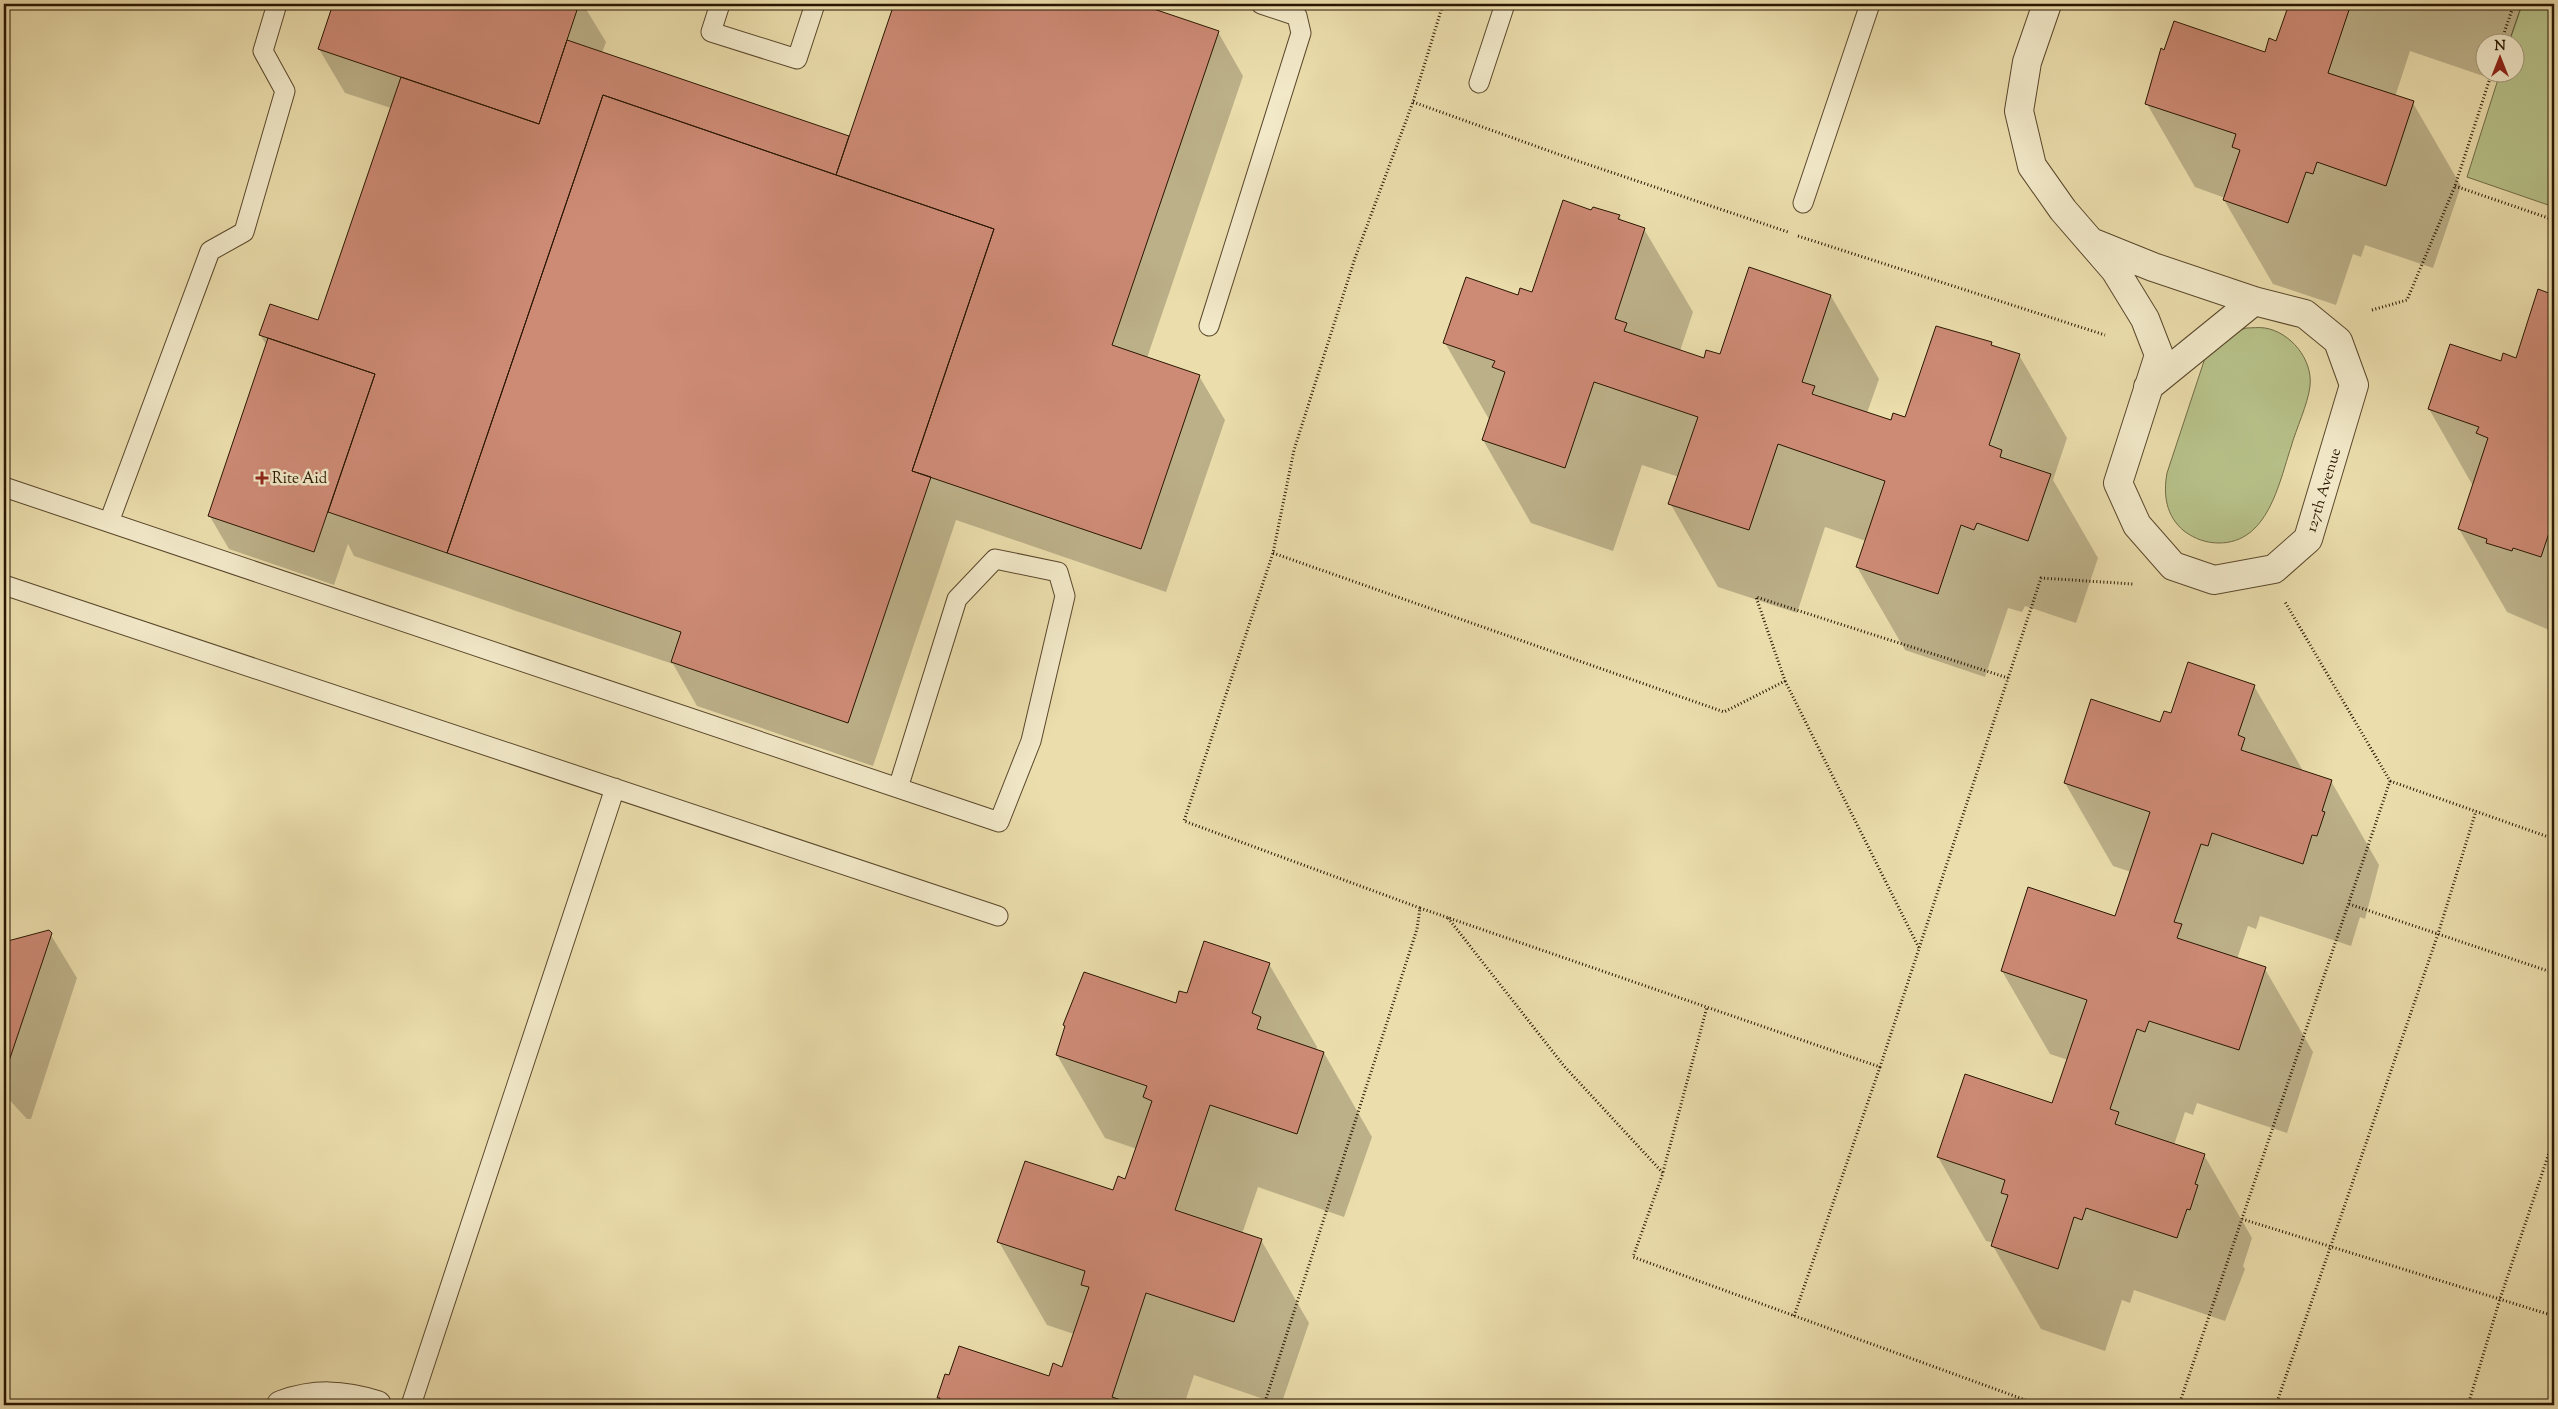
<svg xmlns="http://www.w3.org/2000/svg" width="2558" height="1409" font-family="'Sorts Mill Goudy',serif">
	<rect width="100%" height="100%" fill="#ebddac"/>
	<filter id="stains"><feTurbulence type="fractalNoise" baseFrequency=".004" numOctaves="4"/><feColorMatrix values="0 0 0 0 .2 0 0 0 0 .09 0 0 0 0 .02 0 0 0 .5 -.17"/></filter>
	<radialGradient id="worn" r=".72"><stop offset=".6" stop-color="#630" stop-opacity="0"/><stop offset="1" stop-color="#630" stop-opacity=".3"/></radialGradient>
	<!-- green -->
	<path fill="#b7c189" stroke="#706c45" d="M2522 4H2554V207L2467 177 2500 73 2516 72V42H2509Z
		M2246 328C2252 328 2259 327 2265 328 2290 332 2313 359 2310 386 2308 404 2296 429 2291 447 2279 483 2268 543 2219 543 2206 543 2195 539 2184 531 2166 516 2163 495 2167 473L2206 355 2229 334Z"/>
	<!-- shadow -->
	<path fill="#0003" fill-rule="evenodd" d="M335 4H583L606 42 602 53 850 138 896 4H1135L1218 32 1243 76 1147 358 1199 376 1225 420 1166 592 956 520 873 766 697 706 673 664 354 556 348 544 334 585 229 549 209 515 267 346 260 335 319 322 391 108 345 93 319 49Z
		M2268 4H2523L2510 42H2486V72H2500L2498 81 2410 51 2395 97 2413 103 2461 186 2433 268 2365 245 2361 257 2353 254 2336 305 2273 284 2224 200 2225 198 2195 187 2147 104 2265 54 2277 42 2288 10Z
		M1592 211 1619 216 1622 221 1644 229 1693 312 1680 351 1705 360 1720 356 1831 296 1879 379 1867 413 1892 422 1906 418 1991 343 1993 347 2019 355 2067 438 2053 480 2098 558 2076 623 2025 606 2022 612 2008 608 1985 677 1905 650 1857 567 1866 541 1825 527 1797 613 1718 587 1670 503 1679 477 1642 465 1613 551 1531 523 1483 440 1490 421 1445 343 1519 296 1533 294Z
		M2539 291 2554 296V632L2507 612 2459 529 2473 486 2429 409 2502 363 2517 360Z
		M2254 686 2302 769 2301 771 2331 781 2379 865 2365 919 2360 917 2351 946 2260 916 2256 929 2248 926 2237 959 2265 969 2313 1052 2287 1133 2197 1103 2193 1115 2185 1112 2174 1145 2204 1155 2252 1238 2243 1266 2245 1269 2225 1321 2134 1290 2130 1303 2122 1300 2105 1351 2041 1329 1993 1246 1994 1243 1986 1241 1938 1157 2053 1104 2068 1060 2050 1054 2002 971 2116 918 2131 872 2113 866 2065 783 2161 724 2172 714Z
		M49 932 77 978 31 1119H27L4 1094V943Z
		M1269 964 1317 1047 1316 1051 1324 1053 1372 1137 1344 1217 1258 1187 1242 1234 1261 1240 1309 1323 1281 1405 1194 1375 1184 1405H938L946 1375 1050 1378 1063 1368 1074 1334 1047 1325 999 1242 1114 1192 1126 1181 1137 1149 1105 1138 1057 1055 1177 1004 1188 995ZM1257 1026H1259L1256 1036Z"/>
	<!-- building -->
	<path fill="#cd8a75" stroke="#291601" d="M333 4H579L539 124 318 49Z
		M894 4H1139L1219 31 1112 345 1200 375 1141 549 912 471 994 229 836 175Z
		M2289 4H2351L2328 73 2414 101 2386 186 2317 162 2313 174 2306 172 2288 223 2223 200 2240 150 2232 147 2236 134 2145 104 2161 48 2164 50 2174 21 2265 52 2269 38 2276 41Z
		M567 40 849 136 836 175 603 95 447 553 328 512 375 374 259 335 270 304 318 320 401 77 539 124Z
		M603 95 994 229 912 471 931 477 848 723 671 662 681 632 447 553Z
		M1563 200 1591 210 1593 207 1620 215 1618 219 1645 228 1615 319 1627 323 1624 331 1704 358 1706 350 1720 354 1749 267 1831 295 1802 382 1815 386 1812 394 1891 420 1893 413 1905 417 1936 326 1992 342 1991 345 2020 354 1989 445 2002 450 2000 457 2051 474 2028 541 1977 523 1974 530 1961 525 1938 594 1856 567 1885 481 1778 444 1749 530 1668 504 1698 417 1594 382 1565 468 1482 440 1505 372 1492 367 1495 361 1443 343 1466 277 1518 295 1520 288 1532 292Z
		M2538 289 2554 295V518L2541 557 2513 548 2512 551 2486 543 2487 539 2458 529 2488 438 2476 433 2479 427 2428 409 2450 344 2501 361 2503 353 2516 358Z
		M268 338 375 374 314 552 208 516Z
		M2188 662 2255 685 2238 735 2245 738 2241 750 2332 780 2322 811 2325 812 2317 836 2312 835 2303 864 2212 833 2208 846 2201 844 2174 922 2182 924 2177 938 2266 967 2239 1050 2149 1021 2145 1032 2137 1029 2110 1109 2119 1112 2115 1124 2205 1154 2195 1184 2198 1185 2190 1210 2187 1209 2177 1238 2086 1208 2082 1220 2074 1217 2058 1269 1991 1246 2008 1195 2001 1193 2005 1180 1937 1157 1965 1074 2052 1103 2087 1000 2001 971 2028 887 2115 916 2150 812 2064 783 2091 699 2160 722 2164 711 2171 713Z
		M49 930 52 933 4 1076V942Z
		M1204 941 1270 963 1252 1013 1261 1017 1257 1029 1324 1052 1297 1134 1210 1105 1175 1210 1262 1239 1234 1322 1146 1293 1112 1397 1136 1405H938L940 1398H937L945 1374 949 1375 959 1346 1049 1376 1053 1363 1062 1367 1089 1287 1081 1285 1085 1271 997 1242 1025 1161 1113 1190 1118 1176 1125 1179 1152 1101 1143 1097 1147 1086 1056 1055 1065 1026 1063 1025 1084 972 1176 1003 1179 991 1187 993Z"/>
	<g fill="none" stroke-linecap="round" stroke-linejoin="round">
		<defs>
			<path id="service" d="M720 4 711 32 797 59 815 4
				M1479 83 1505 4
				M1803 203 1870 4
				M1209 326 1301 33 1297 16 1261 4
				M4 487 999 822 1031 741 1065 596 1058 572 995 559 957 599 898 788
				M109 522 210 251 244 232 285 91 263 51 277 4
				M4 585 998 916
				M411 1405 615 788"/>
			<path id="minor" d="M2047 4 2027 62 2019 111 2032 166 2063 210 2115 270 2145 319 2159 355 2118 483 2137 525 2173 566 2214 580 2274 569 2308 539 2354 385 2338 341 2305 314 2254 301 2153 267 2091 242
				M2148 387 2254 301
				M281 1405C314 1393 343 1394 377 1405"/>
		</defs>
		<!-- service casing -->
		<use href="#service" stroke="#5a482c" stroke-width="21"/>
		<!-- minor casing -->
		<use href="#minor" stroke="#5a482c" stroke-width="30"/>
		<!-- path -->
		<path stroke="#291601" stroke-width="3" stroke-dasharray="1 2.5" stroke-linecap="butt" d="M2501 42 2514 4
			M1413 102 1566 157 1788 232
			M2455 186 2554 220
			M1798 236 2105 335
			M2372 310 2407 300 2455 186 2492 72
			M1273 553 1724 712 1785 681 1756 597 2008 678
			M1785 681 1919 948
			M2390 781 2554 839
			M2349 904 2554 973
			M1420 908 1880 1067 2041 578 2133 584
			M1448 918 1564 1066 1663 1173 1633 1257 2039 1405
			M1663 1172 1707 1007
			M2242 1219 2554 1316
			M1794 1316 1880 1067
			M1264 1405 1417 929 1420 908 1184 821 1273 553 1294 450 1355 258 1413 102 1443 4
			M2179 1405 2390 781 2285 602
			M2276 1405 2438 934 2476 811
			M2468 1405 2500 1299 2554 1138"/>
		<!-- service -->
		<use href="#service" stroke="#f2e9c9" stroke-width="19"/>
		<!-- minor -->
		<use href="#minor" stroke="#f2e9c9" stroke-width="28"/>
	</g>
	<!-- markers -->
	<path fill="#8f2418" stroke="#f2e9c9" stroke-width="2" d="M259.5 470.5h5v5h5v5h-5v5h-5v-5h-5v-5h5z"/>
	<g text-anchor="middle" stroke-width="5" stroke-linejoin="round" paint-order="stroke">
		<!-- poi labels -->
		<g font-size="15" fill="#291601" stroke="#f2e9c9" text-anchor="start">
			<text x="272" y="483">Rite Aid</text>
		</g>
		<!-- street labels -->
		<g font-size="15" fill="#291601" stroke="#f2e9c9">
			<text transform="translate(2323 490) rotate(-73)" y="5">127th Avenue</text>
		</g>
	</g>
	<!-- margin -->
	<rect width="2558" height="1409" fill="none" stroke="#ebddac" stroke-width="20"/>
	<rect x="5" y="5" width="2548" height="1399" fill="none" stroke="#291601" stroke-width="2.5"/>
	<rect x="10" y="10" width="2538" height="1389" fill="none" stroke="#291601"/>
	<!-- north arrow -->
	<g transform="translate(2500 58)"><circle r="24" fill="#f2e9c9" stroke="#a29579"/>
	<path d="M0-4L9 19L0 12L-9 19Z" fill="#8f2418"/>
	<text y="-8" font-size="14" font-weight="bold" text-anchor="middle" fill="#291601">N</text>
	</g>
	<rect width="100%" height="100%" filter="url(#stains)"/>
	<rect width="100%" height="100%" fill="url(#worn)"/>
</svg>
